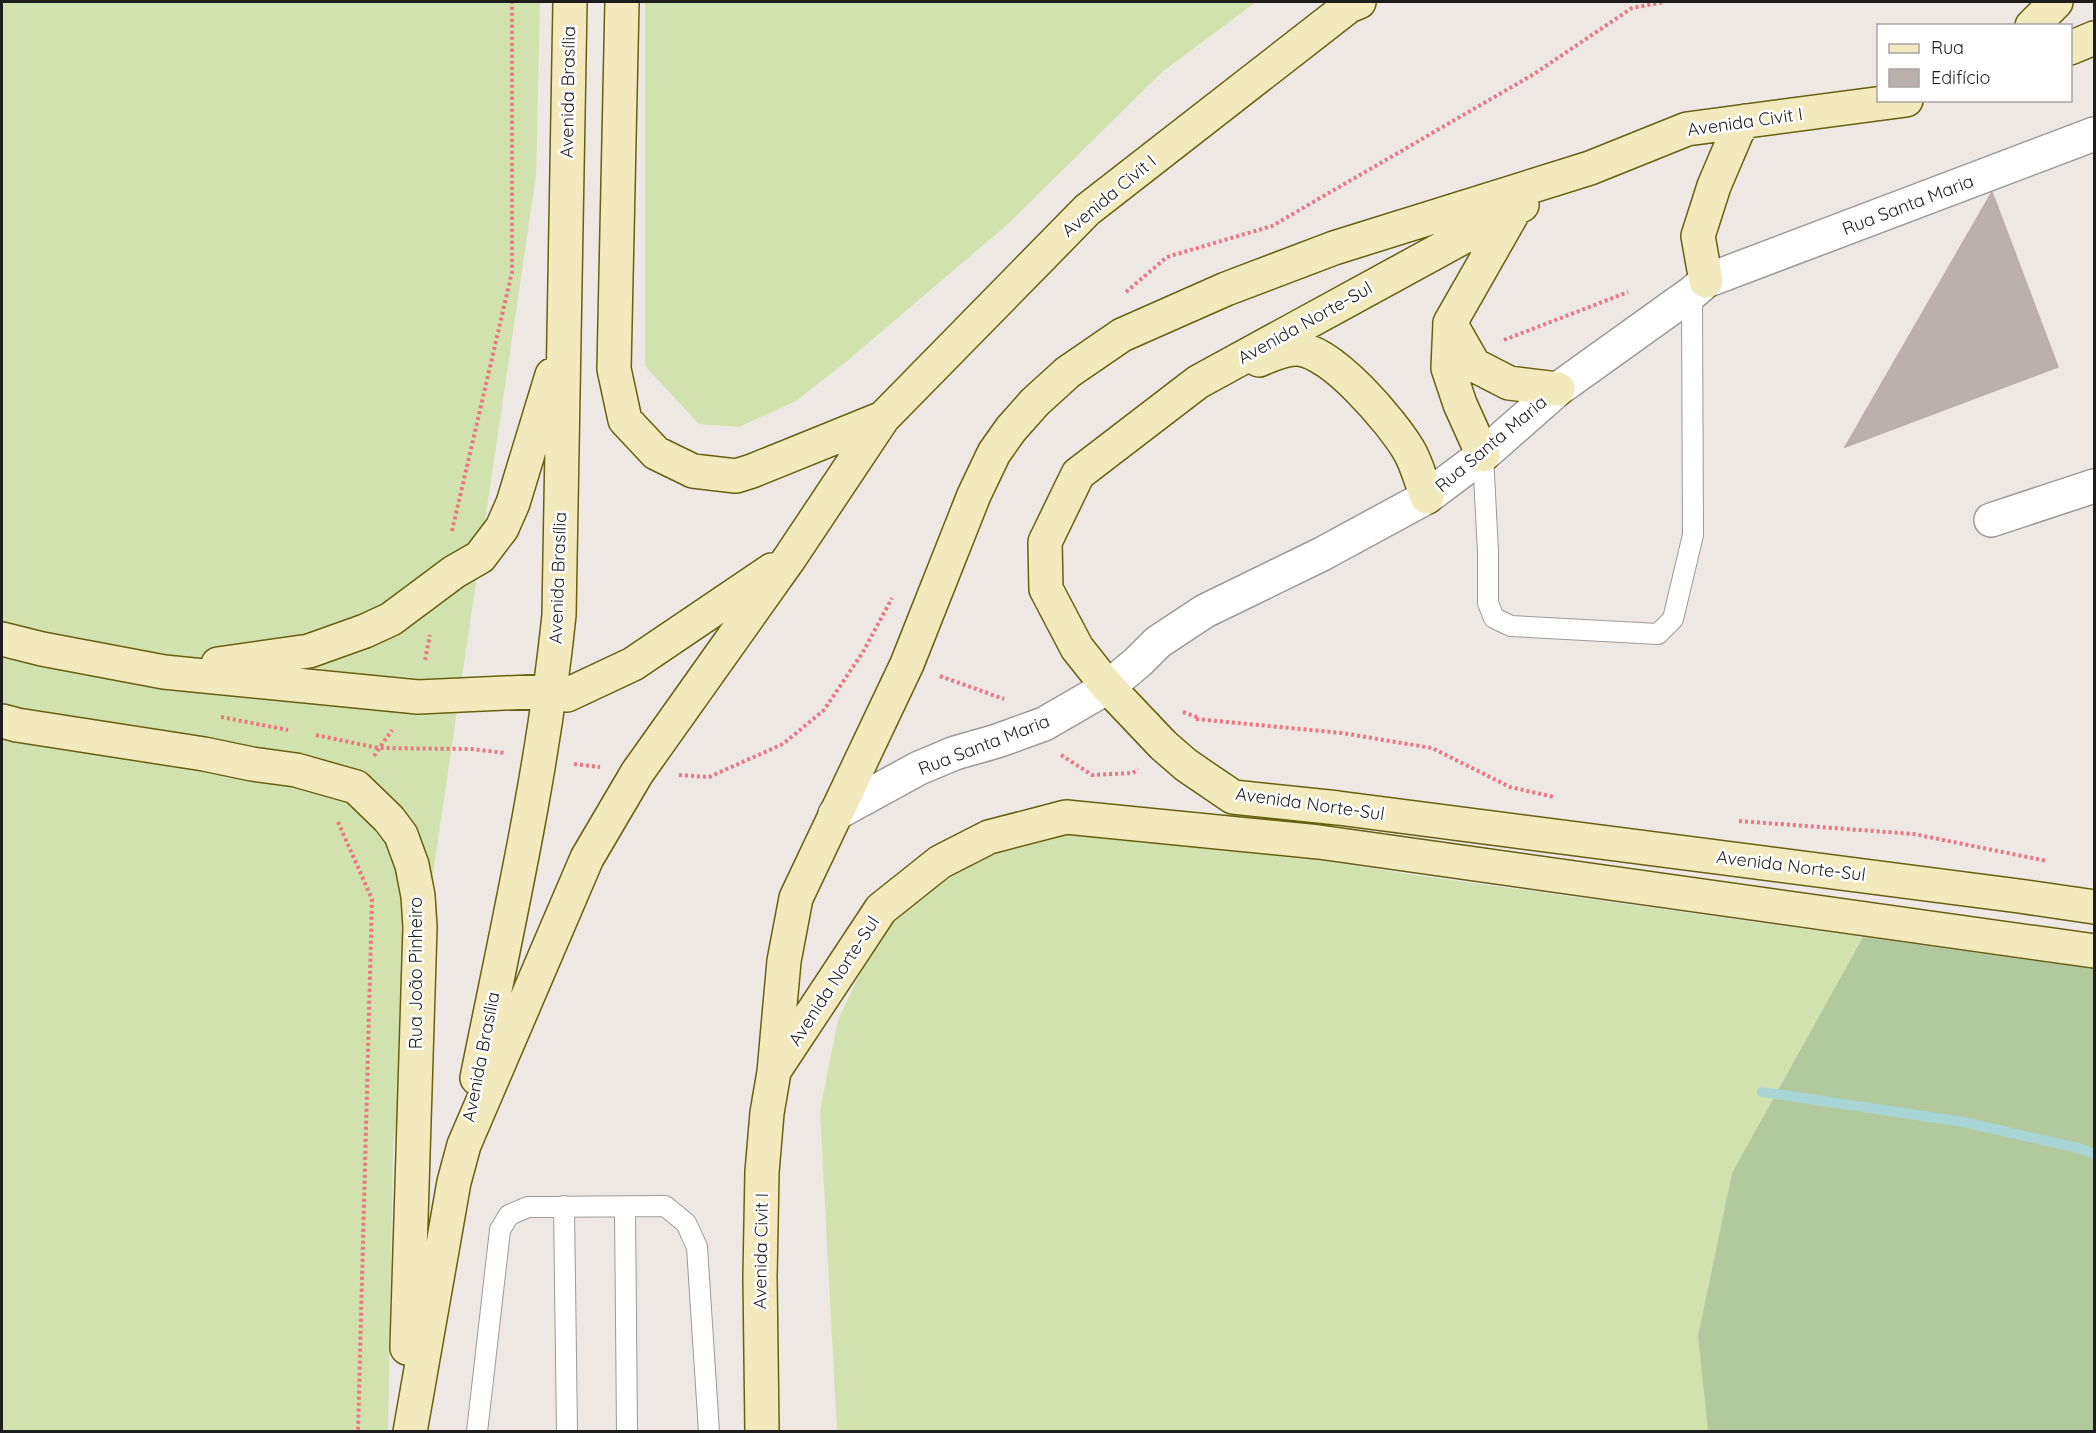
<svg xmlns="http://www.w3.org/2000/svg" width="2096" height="1433" font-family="Quicksand,sans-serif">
	<rect width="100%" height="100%" fill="#ede8e4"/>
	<!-- grass -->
	<path fill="#d2e2af" d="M2 2H540L536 176 393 1144 388 1431 2 1432Z
		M645 2H1256L1162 72 1008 224 847 361 796 401 739 427 699 424 645 366Z
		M1093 825 1401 873 1863 937 1732 1173 1698 1336 1708 1431 837 1432 820 1111 838 1020 866 961 907 901 966 857Z"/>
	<!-- forest -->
	<path fill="#b2c89d" d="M1863 937 2094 969V1431H1708L1698 1336 1732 1173Z"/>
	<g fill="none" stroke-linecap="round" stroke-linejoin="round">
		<!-- stream -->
		<path stroke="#a9d5d6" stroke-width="10" d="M1762 1092 1963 1122 2082 1149 2094 1154"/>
	</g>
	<!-- building -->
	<path fill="#bab0ad" stroke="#bdada8" stroke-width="1.5" d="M1992 192 2058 367 1845 447Z"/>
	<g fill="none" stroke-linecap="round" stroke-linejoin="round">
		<defs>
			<path id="lane" d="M1483 455 1488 552V603L1494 618 1511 626 1658 634 1673 619 1693 535 1692 293
				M564 1206 567 1432
				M625 1207 627 1432
				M477 1432 500 1230 509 1215 528 1207 665 1206 686 1223 697 1247 709 1432"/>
			<path id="street" d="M1991 520 2094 486
				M835 814 919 768 955 753 997 741 1044 724 1108 687 1138 662 1158 642 1205 611 1322 554 1427 497 1483 455 1558 389 1692 293 1706 281 2094 134"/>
			<path id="secondary" d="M622 2 614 369 625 420 656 453 693 471 736 476 752 471 883 418
				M2032 26 2056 2
				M2070 48 2094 38
				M1522 205 1198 382 1078 474 1045 542 1046 589 1077 648 1108 687 1163 745 1186 765 1233 797 1338 808 2019 896 2094 907
				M1515 209 1450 323 1474 365 1509 383 1558 389
				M1706 281 1698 236 1714 186 1737 132 1745 121
				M1450 323 1448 368 1460 404 1483 455
				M1259 360C1270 355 1286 348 1298 349 1332 351 1391 421 1408 449 1417 463 1421 482 1427 497
				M2 639 42 649 164 672 418 697 551 691 567 695 633 664 772 570
				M218 664 309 651 365 631 391 619 454 572 480 557 502 528 513 503 552 375
				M2 721 17 725 204 754 252 764 296 770 356 787 389 819 401 835 412 865 418 896 420 927 407 1348
				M776 1068 881 909 940 862 989 837 1066 817 1319 842 2094 951
				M477 1078C508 924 543 771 559 615L570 2
				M410 1432 454 1182 464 1145 587 858 637 773 789 559 883 418 1087 210 1349 6 1359 2
				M762 1432 760 1277 762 1172 767 1113 774 1072 784 961 796 898 907 664 974 495 994 453 1011 429 1035 402 1068 372 1122 335 1226 289 1334 248 1590 168 1687 129 1906 100"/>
		</defs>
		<!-- lane casing -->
		<use href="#lane" stroke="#9a9a9a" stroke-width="22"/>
		<!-- street casing -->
		<use href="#street" stroke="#9a9a9a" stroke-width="36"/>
		<!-- secondary casing -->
		<use href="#secondary" stroke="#685f10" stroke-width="36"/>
		<!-- path -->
		<path stroke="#ea7883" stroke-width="4" stroke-dasharray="3 3" stroke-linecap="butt" d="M1126 292 1167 257 1272 226 1534 74 1632 8 1664 2
			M1504 340 1628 292
			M452 531 512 272V2
			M425 660 430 635
			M940 676 1004 699
			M1183 712 1197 717
			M221 717 288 730
			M1196 719 1342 733 1432 748 1510 787 1554 797
			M316 735 378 748 472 749 505 753
			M1061 755 1092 775 1133 773 1138 769
			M374 756 392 730
			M574 764 600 767
			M679 775 709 777 783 744 824 710 863 652 892 598
			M1739 821 1914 834 2047 861
			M338 822 372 899 358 1432"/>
		<!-- lane -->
		<use href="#lane" stroke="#fff" stroke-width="20"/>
		<!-- street -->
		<use href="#street" stroke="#fff" stroke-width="33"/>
		<!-- secondary -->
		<use href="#secondary" stroke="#f2eabd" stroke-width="33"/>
	</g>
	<g text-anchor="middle" stroke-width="5" stroke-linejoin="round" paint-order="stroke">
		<!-- street labels -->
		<g font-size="18" fill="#1d1d1d" stroke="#fff">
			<text transform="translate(568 92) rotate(-89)" y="6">Avenida Brasília</text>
			<text transform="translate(1745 122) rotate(-8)" y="6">Avenida Civit I</text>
			<text transform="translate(1109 196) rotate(-40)" y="6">Avenida Civit I</text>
			<text transform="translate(1908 205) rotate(-21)" y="6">Rua Santa Maria</text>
			<text transform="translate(1305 323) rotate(-29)" y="6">Avenida Norte-Sul</text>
			<text transform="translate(1491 444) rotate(-40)" y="6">Rua Santa Maria</text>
			<text transform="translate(558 578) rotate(-88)" y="6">Avenida Brasília</text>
			<text transform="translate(984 745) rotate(-21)" y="6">Rua Santa Maria</text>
			<text transform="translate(1310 804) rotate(8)" y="6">Avenida Norte-Sul</text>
			<text transform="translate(1791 866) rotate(7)" y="6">Avenida Norte-Sul</text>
			<text transform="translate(416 973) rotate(-90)" y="6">Rua João Pinheiro</text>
			<text transform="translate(834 981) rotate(-57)" y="6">Avenida Norte-Sul</text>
			<text transform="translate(481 1057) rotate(-79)" y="6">Avenida Brasília</text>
			<text transform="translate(761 1251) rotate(-89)" y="6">Avenida Civit I</text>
		</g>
	</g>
	<!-- border -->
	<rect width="2096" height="1433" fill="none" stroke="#1d1d1d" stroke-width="6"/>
	<!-- legend -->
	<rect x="1877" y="24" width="195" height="78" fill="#ffffff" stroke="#a5a5a5" stroke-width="1.5"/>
	<rect x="1889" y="44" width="30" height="9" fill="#f2eabd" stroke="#a5a5a5" stroke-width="1.5"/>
	<text x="1931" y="54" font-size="18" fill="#1d1d1d">Rua</text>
	<rect x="1889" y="69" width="30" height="18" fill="#bab0ad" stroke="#a5a5a5" stroke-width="1.5"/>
	<text x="1931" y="84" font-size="18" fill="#1d1d1d">Edifício</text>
</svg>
